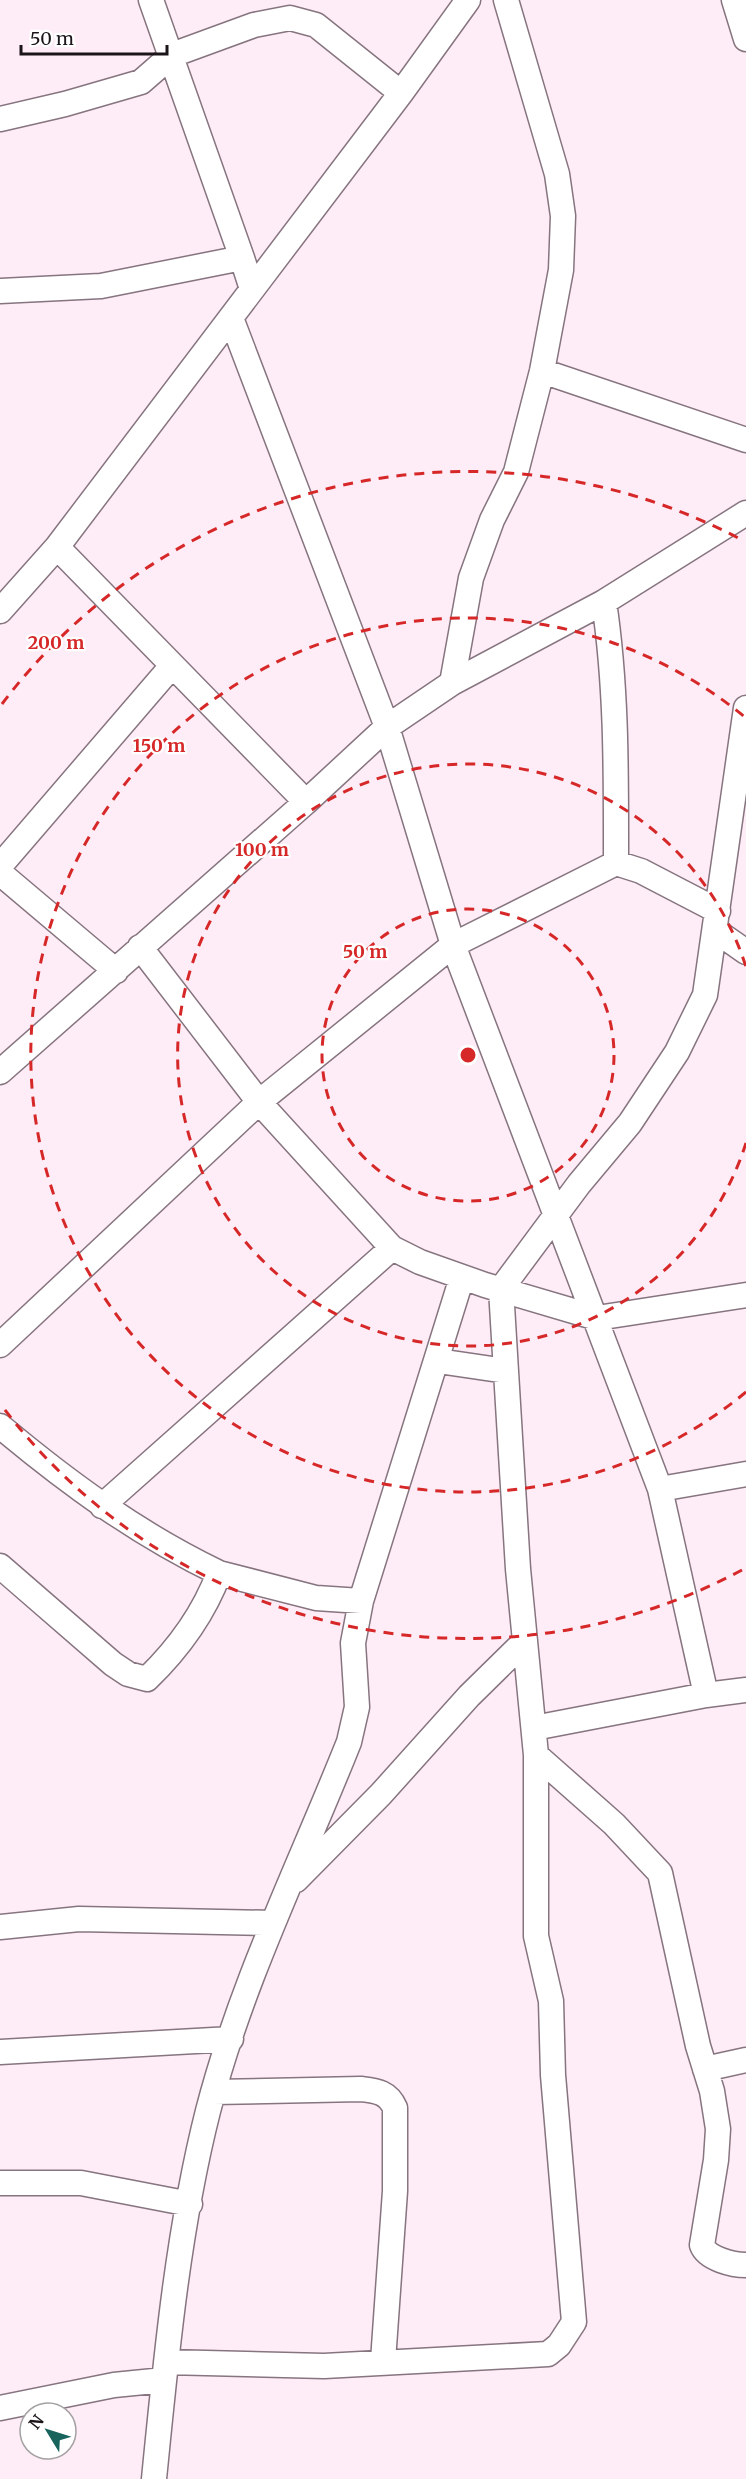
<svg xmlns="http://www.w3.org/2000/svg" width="746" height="2479" font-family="Merriweather,serif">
	<rect width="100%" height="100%" fill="#feedf7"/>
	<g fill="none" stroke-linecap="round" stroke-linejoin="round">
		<defs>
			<path id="minor" d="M151 0 242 258
				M734 0 746 39
				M0 119 65 104 141 82 172 55 254 25 290 18 316 25 401 93
				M0 291 101 286 242 258 252 289
				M231 318 387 727 453 945 660 1489 706 1695 746 1690
				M542 371 746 440
				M57 547 306 802
				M604 602C617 689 616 776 616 863
				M0 611 57 547 401 93 468 0
				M452 683 471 578 492 520 516 472 542 371 561 270 563 216 557 174 506 0
				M0 866 171 667
				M0 873 116 971
				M716 931 746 952
				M140 947 259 1102 392 1248 420 1262 485 1285 597 1318 746 1295
				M0 1072 306 802 387 727 452 683 604 602 746 513
				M0 1345 259 1102 453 945 616 863 641 871 718 911
				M438 1361 506 1371
				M0 1426C68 1483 138 1534 219 1573
				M660 1489 746 1474
				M102 1506 392 1248
				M0 1566 113 1664 128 1674 147 1679C178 1649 204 1613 219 1573L316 1598 361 1601
				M534 1728 706 1695
				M536 1755 614 1824 660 1873 698 2046 712 2091 718 2129 716 2160 702 2245C707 2259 733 2265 746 2265
				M296 1880 381 1794 469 1696 525 1641
				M0 1927 79 1919 273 1923
				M0 2052 231 2039
				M705 2069 746 2060
				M214 2092 361 2089C377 2091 388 2092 395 2108V2191L383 2361
				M0 2183H81L190 2204
				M166 2362 324 2366 548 2354 559 2345 574 2322 553 2075 551 2001 536 1936V1755L518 1569 501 1289 579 1184 630 1123 677 1052 705 995 746 708
				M0 2408 114 2385 164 2380
				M154 2479C166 2358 178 2229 208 2111 241 1983 300 1865 349 1742L357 1707 353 1643 361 1601 462 1277"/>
		</defs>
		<!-- minor casing -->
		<use href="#minor" stroke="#86747f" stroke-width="27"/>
		<!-- minor -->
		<use href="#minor" stroke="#fff" stroke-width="24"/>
	</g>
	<!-- distance rings -->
	<g fill="none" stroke="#d62828" stroke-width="3" stroke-dasharray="10 8">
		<circle cx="468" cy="1055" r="146"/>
		<path d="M746 1143A291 291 0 1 1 746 967"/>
		<path d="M746 1392A437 437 0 1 1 746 718"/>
		<path d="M742 1570A583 583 0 0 1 2 1406M2 704A583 583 0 0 1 742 540"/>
	</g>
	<circle cx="468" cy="1055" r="9" fill="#d62828" stroke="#fff" stroke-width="3"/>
	<g font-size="18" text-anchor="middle" font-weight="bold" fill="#d62828" stroke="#fff" stroke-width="4.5" stroke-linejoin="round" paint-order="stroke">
		<text x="56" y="649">200 m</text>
		<text x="159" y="752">150 m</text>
		<text x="262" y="856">100 m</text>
		<text x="365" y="958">50 m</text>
	</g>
	<!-- north arrow -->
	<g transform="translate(48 2431) rotate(308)"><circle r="28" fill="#ffffff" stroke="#a4a1a3" stroke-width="1.5"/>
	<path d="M0-4.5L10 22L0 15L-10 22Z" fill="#18645d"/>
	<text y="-9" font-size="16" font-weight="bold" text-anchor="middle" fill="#1b1418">N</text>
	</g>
	<!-- scale -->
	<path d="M21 45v9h146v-9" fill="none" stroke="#1b1418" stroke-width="3"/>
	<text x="30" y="45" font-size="18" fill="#1b1418" stroke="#ffffff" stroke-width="4.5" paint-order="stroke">50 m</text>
</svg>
